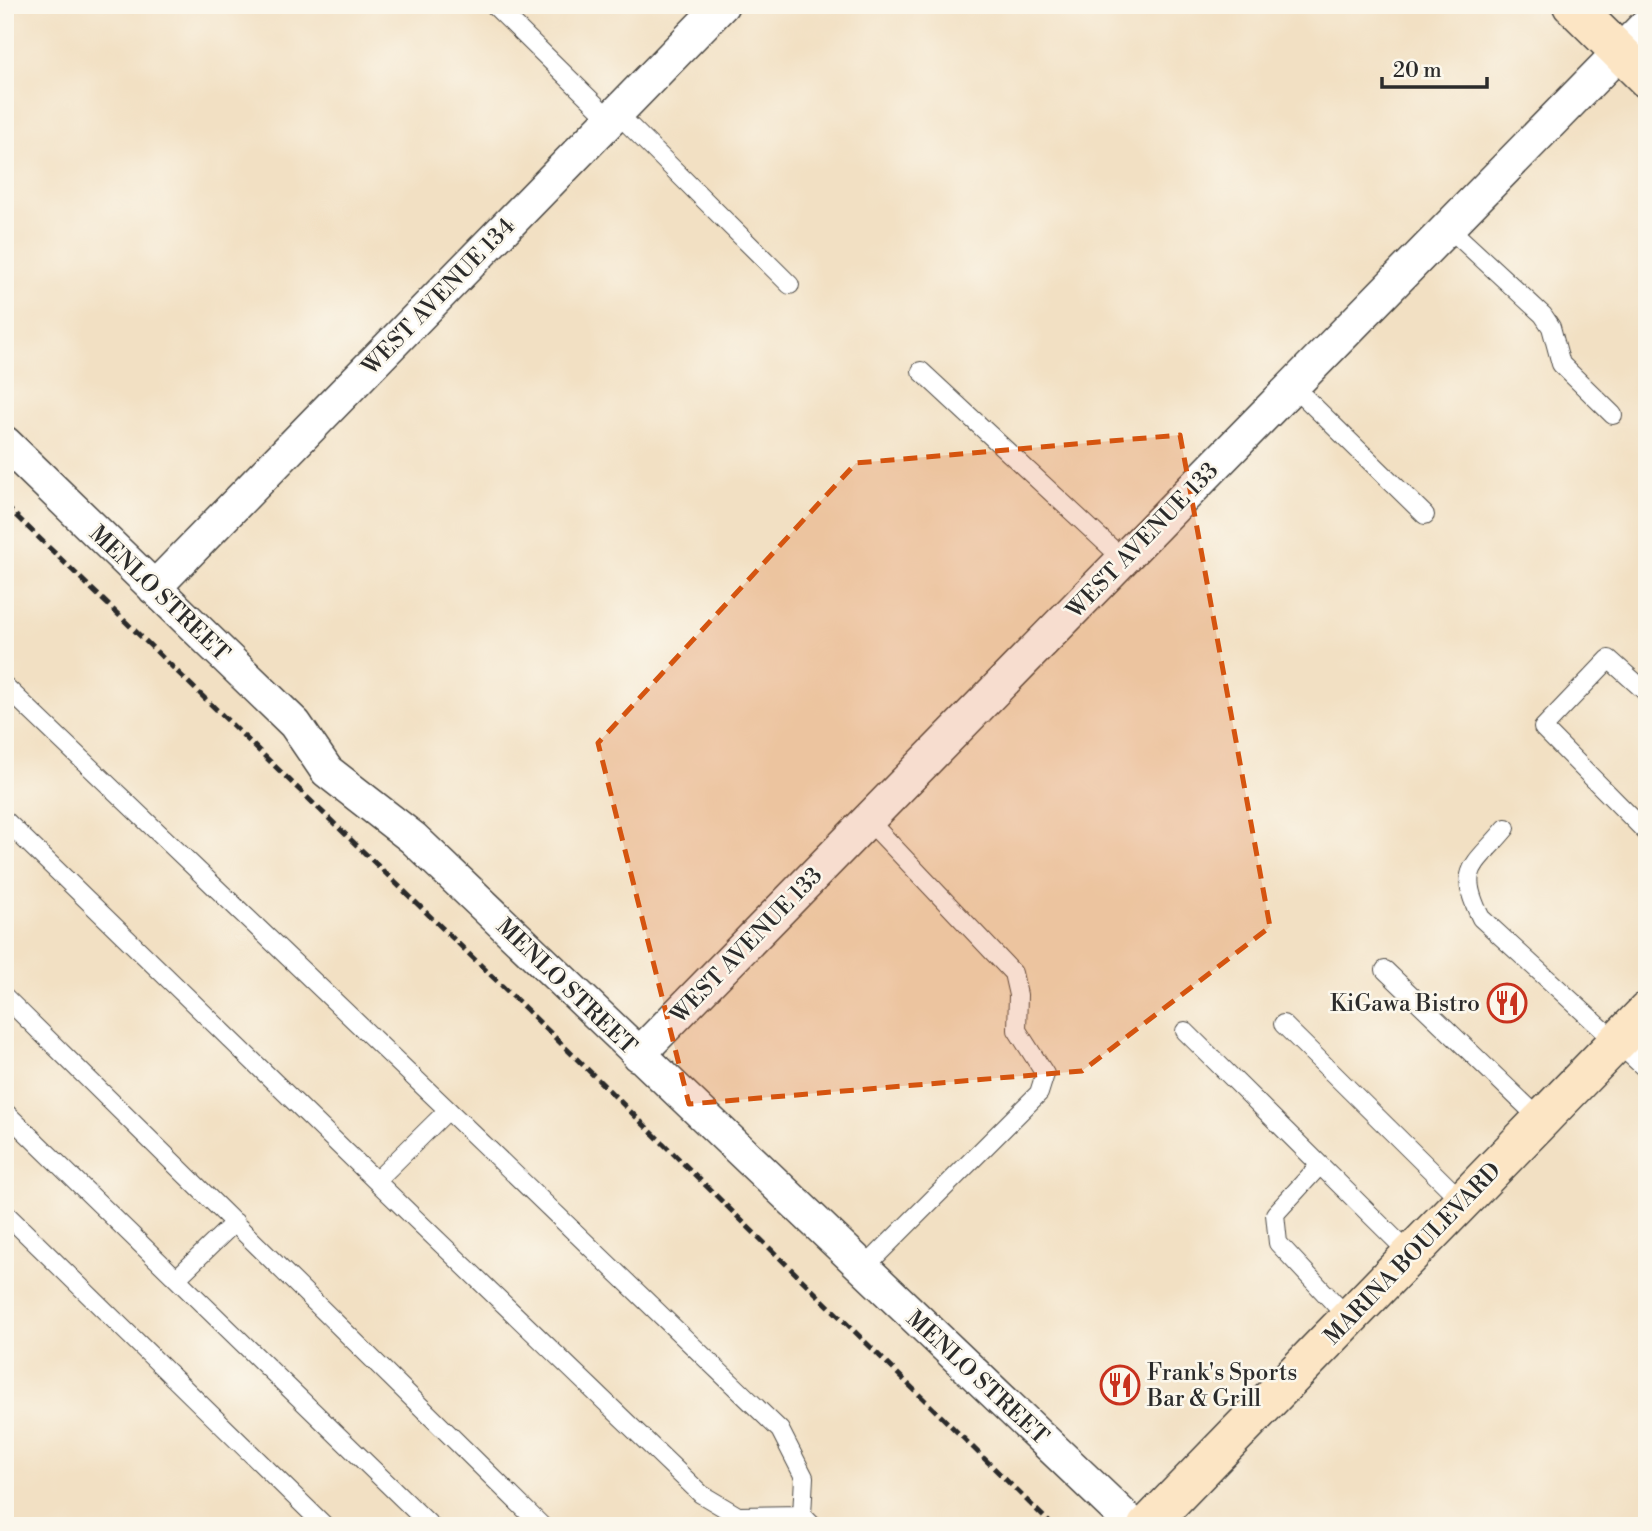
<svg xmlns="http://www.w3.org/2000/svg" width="1652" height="1531" font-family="'Libre Bodoni',serif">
	<rect width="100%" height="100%" fill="#fbf7ec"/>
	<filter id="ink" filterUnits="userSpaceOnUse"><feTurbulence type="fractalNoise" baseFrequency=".0143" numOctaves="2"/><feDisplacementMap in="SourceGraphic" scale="14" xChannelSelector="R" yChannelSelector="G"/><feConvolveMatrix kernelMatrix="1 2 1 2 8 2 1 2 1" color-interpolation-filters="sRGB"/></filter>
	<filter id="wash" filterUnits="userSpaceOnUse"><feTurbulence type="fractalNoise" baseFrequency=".00686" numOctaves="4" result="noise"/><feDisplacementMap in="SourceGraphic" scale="28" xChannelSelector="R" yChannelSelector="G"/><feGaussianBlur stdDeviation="1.57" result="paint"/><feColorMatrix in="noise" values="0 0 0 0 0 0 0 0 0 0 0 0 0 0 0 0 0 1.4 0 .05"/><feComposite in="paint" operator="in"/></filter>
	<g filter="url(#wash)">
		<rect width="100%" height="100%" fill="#f2e0c3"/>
	</g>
	<g filter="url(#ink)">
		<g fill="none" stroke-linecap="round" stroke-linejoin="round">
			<defs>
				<path id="lane" d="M494 5 611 120
					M617 113 790 285
					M1448 227 1543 315 1551 327 1561 364 1613 415
					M921 371 1123 559
					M1293 386 1425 515
					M5 686 448 1110
					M1647 693 1609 659 1543 728 1647 833
					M5 820 376 1181
					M1506 828C1474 867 1456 868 1481 918L1647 1070
					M1385 970 1541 1120
					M5 997 542 1526
					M1283 1024 1462 1201
					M1185 1031 1411 1255
					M5 1112 431 1526
					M1319 1166 1275 1214 1278 1243 1349 1319
					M5 1213 325 1526
					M863 1269 1039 1093 1045 1074 1017 1030 1018 995 1013 973 868 820
					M177 1278 235 1222
					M802 1515 804 1477 780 1430 448 1110 376 1181 701 1494 738 1516 802 1515 813 1526"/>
				<path id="street" d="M5 443 295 724 327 771 413 838 1134 1526
					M154 588 722 5
					M638 1055 1647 24"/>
				<path id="secondary" d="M1572 5 1647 79
					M1147 1526 1647 1011"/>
			</defs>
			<!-- lane casing -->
			<use href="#lane" stroke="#494642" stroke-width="20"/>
			<!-- street casing -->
			<use href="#street" stroke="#494642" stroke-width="36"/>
			<!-- secondary casing -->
			<use href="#secondary" stroke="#494642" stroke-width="41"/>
			<!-- lane -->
			<use href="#lane" stroke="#fff" stroke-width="18"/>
			<!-- street -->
			<use href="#street" stroke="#fff" stroke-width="33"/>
			<!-- secondary -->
			<use href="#secondary" stroke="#fce5c4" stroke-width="38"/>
			<!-- rail -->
			<path stroke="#2b2b2b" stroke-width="5" stroke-dasharray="10 5" stroke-linecap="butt" d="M5 505 527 1010 1053 1526"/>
		</g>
	</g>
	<!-- marked area -->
	<path fill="#d5540f" fill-opacity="0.2" stroke="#d5540f" stroke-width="5" stroke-dasharray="14 9" stroke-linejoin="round" d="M1180 435 1270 927 1082 1071 689 1104 598 743 856 463Z"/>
	<!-- icons -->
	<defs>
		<symbol id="restaurant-ring" viewBox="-11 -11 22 22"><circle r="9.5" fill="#fbf7ec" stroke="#c8321e" stroke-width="1.5"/><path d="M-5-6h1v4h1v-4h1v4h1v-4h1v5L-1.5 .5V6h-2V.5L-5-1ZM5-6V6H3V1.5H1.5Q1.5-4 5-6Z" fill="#c8321e"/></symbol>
	</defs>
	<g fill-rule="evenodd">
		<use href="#restaurant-ring" x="1485" y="981" width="44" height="44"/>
		<use href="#restaurant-ring" x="1098" y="1363" width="44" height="44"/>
	</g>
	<g text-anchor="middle" stroke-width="5" stroke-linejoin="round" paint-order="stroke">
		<!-- street labels -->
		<g font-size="23" fill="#2b2b2b" stroke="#fbf7ec">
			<text transform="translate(438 296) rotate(-46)" y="8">WEST AVENUE 134</text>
			<text transform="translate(1142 540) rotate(-46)" y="8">WEST AVENUE 133</text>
			<text transform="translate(160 593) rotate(44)" y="8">MENLO STREET</text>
			<text transform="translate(746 945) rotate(-46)" y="8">WEST AVENUE 133</text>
			<text transform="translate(567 986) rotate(44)" y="8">MENLO STREET</text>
			<text transform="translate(1412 1253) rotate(-46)" y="8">MARINA BOULEVARD</text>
			<text transform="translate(978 1377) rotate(43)" y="8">MENLO STREET</text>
		</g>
		<!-- poi labels -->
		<g font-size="23" fill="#2b2b2b" stroke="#fbf7ec" text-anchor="end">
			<text x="1480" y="1011">KiGawa Bistro</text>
			<text x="1147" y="1380" text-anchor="start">Frank's Sports<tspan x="1147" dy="26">Bar &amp; Grill</tspan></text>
		</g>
	</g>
	<!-- margin -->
	<rect width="1652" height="1531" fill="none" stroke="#fbf7ec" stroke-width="28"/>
	<!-- scale -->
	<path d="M1382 77v10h105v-10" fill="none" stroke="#2b2b2b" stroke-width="3.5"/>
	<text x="1393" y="77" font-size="21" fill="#2b2b2b" stroke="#fbf7ec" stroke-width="5" paint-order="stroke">20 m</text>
</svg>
